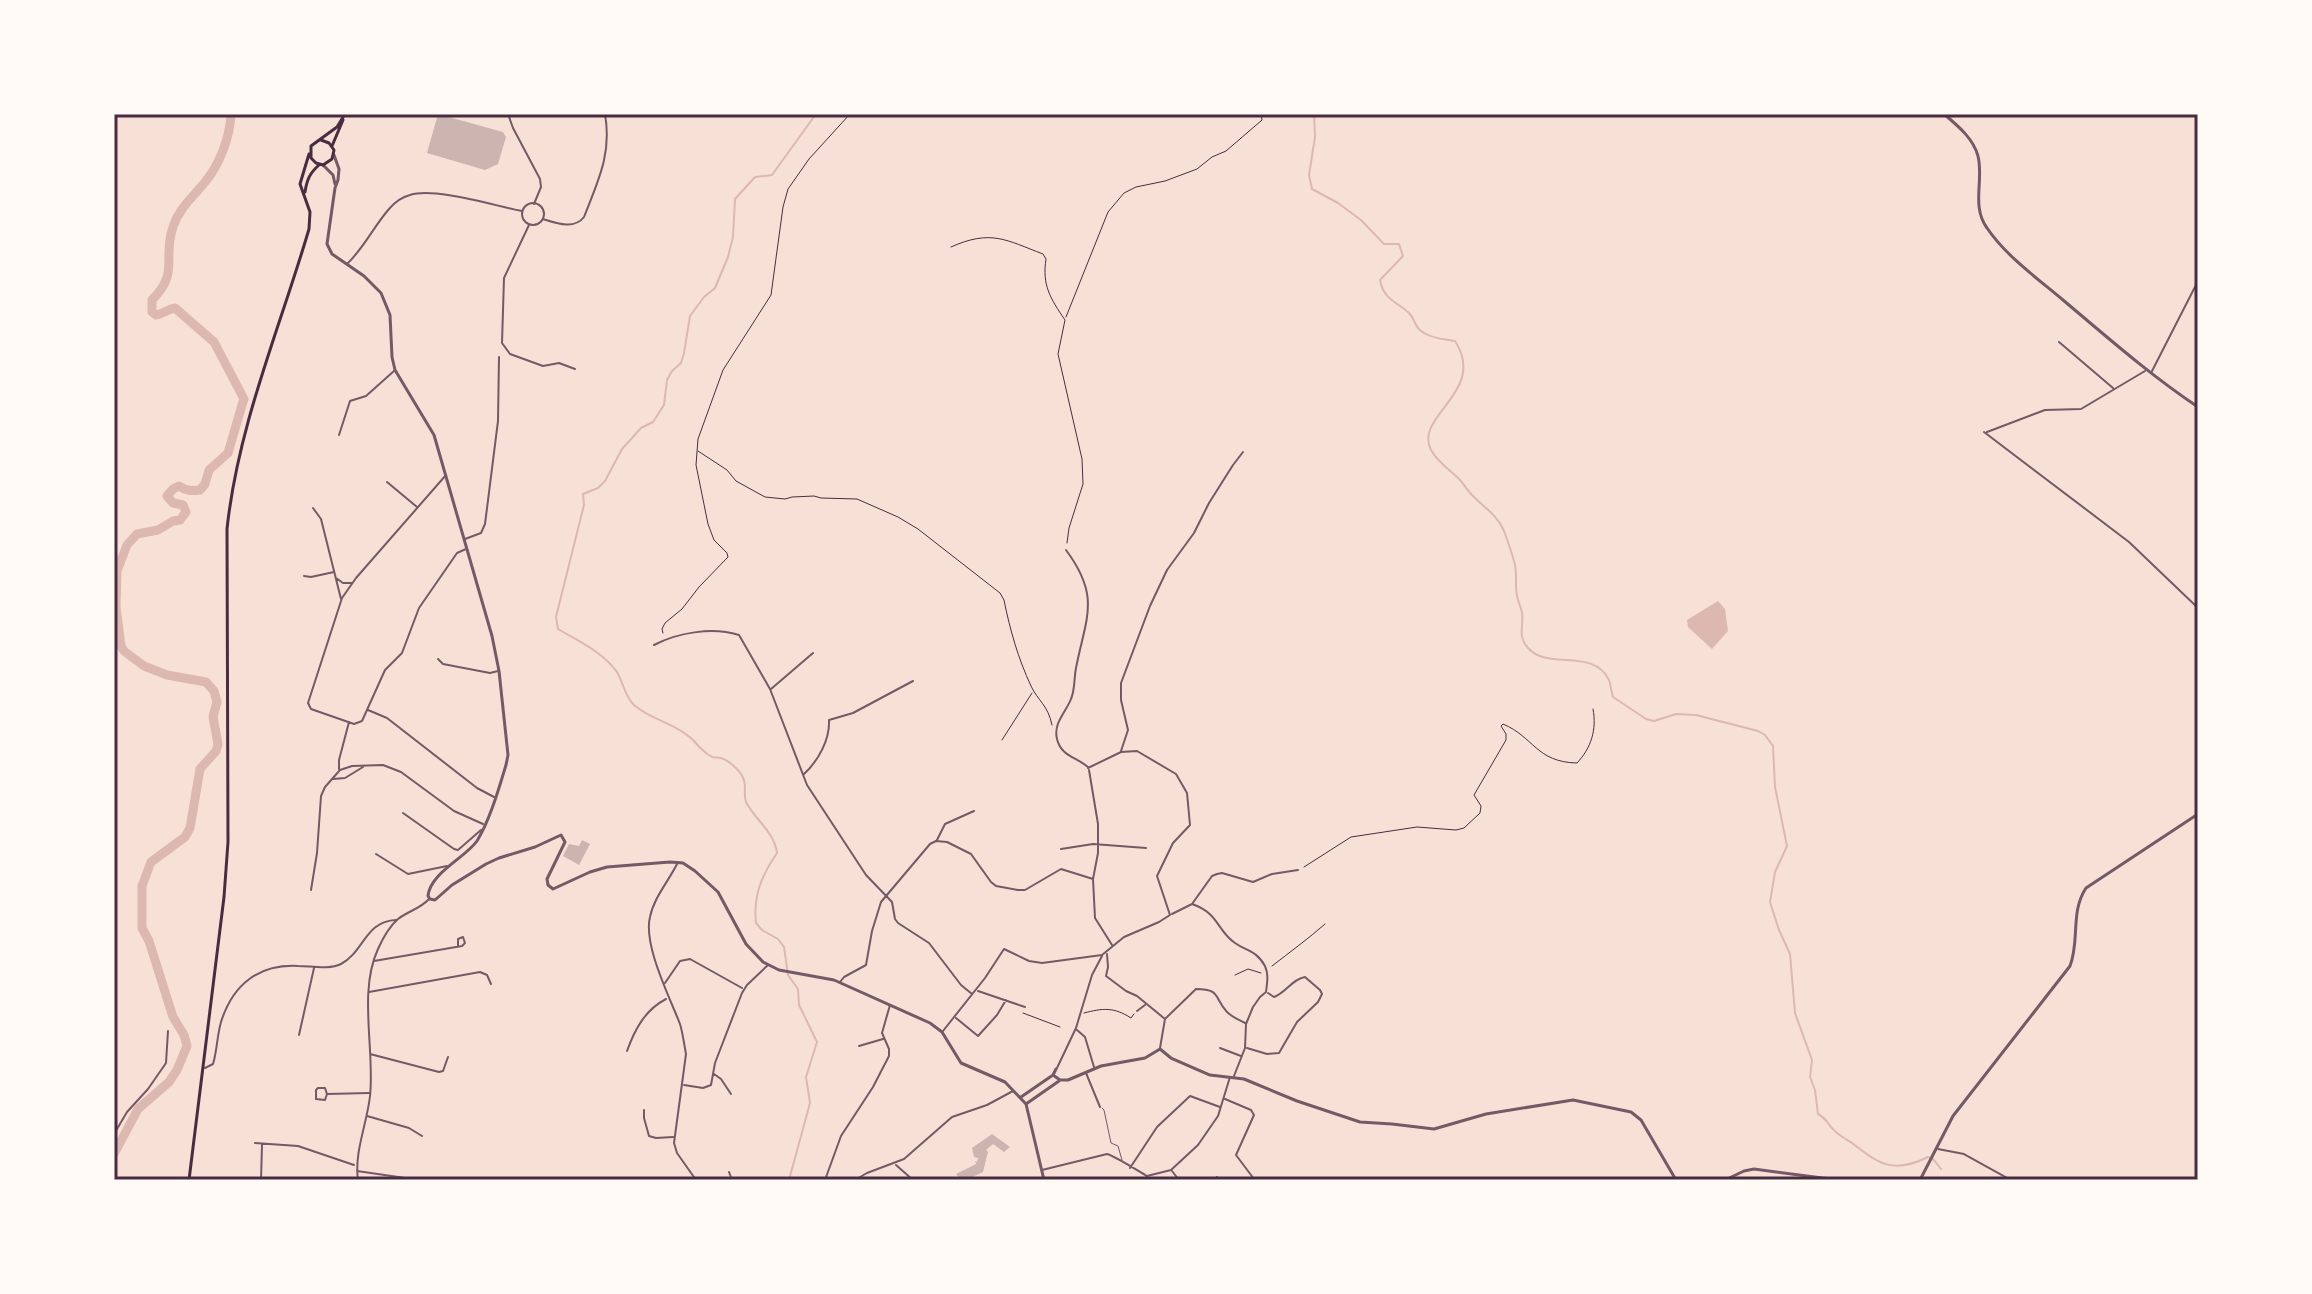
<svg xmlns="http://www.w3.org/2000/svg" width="2312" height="1294" font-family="'Noto Sans',sans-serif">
	<rect width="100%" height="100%" fill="#f7e1d7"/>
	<!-- water -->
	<path fill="#dcb8b0" d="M1718 601 1725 609 1728 631 1712 649 1688 627 1687 620Z"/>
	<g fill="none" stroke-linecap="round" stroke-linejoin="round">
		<!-- stream -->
		<path stroke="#dcb8b0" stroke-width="2" d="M1314 114 1315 137 1309 175 1312 189 1338 203 1361 220 1384 244H1399L1403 256 1380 280C1383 299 1397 302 1409 313 1416 320 1414 328 1424 333 1434 339 1444 339 1455 341 1488 392 1413 416 1431 450 1437 461 1447 468 1456 476 1463 482 1466 489 1472 495 1483 507 1497 514 1504 531 1507 539 1513 557 1515 565 1517 575 1515 586 1517 596 1518 602 1521 607 1522 613 1524 627 1517 636 1528 648 1548 671 1593 647 1609 680 1611 685 1611 691 1613 697L1646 719 1654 721 1676 714 1696 715 1758 731 1765 735 1773 746 1775 787 1787 846 1775 872 1770 902 1779 930 1790 954 1795 1013 1812 1060 1810 1077 1815 1090 1818 1114C1826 1118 1826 1121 1831 1127 1836 1134 1846 1139 1852 1143 1880 1165 1894 1174 1928 1157L1934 1160 1941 1169
			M789 1180 810 1103 806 1077 817 1042 799 1005 798 989 788 975 784 947 778 939 762 930 756 923C753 895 762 875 777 853 774 831 755 820 746 802 743 794 747 785 743 778 740 770 728 760 721 758 712 756 717 760 709 755 702 751 697 744 692 739 675 723 651 720 634 705 625 697 623 682 617 672 603 652 578 641 558 629L556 617 584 505 583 494 598 488 605 481 622 449 641 428 653 422 664 405 667 380 672 371 681 363 684 353 690 316 704 297 715 288 728 257 733 237 735 199 755 177 772 175 816 114"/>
		<!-- river -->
		<path stroke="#dcb8b0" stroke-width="9" d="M114 1154 138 1109 169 1082 177 1070 187 1046 184 1035 173 1017 149 941 142 928V886L151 862 185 837 190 828 200 769 216 751 218 744 213 717 217 702 214 691 206 682 167 675 144 666 124 651 121 646 116 607 117 571 127 545 137 534 158 530 173 521 180 520 186 512 183 505 173 503 167 496 173 489 179 486C186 491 192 491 200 490L205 484 209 470 228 453 242 405 244 399 214 342 175 308C168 309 163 314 156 315L152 312V300C180 272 162 258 173 227 179 208 193 197 205 182 220 164 230 137 231 114"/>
	</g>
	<!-- building -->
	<path fill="#ccb4b1" d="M438 114 503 132 506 137 498 164 485 170 427 153Z
		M582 840 590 844 579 865 563 856 569 844 579 846Z
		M992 1134 1010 1147 1004 1152 993 1144 986 1150 988 1152 983 1172 966 1180H962L956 1174 976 1164 975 1161 977 1162 978 1158 974 1157 972 1148Z"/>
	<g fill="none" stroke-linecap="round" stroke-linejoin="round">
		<!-- path -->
		<path stroke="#4a2c40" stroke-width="1" d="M951 247C991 229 1006 240 1043 254L1046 259C1042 285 1050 298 1065 320L1058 354 1082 459 1083 484 1069 528 1067 543
			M1066 317 1108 212 1124 193 1136 187 1165 181 1197 169 1212 157 1226 151 1262 120 1261 114
			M698 451 727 470 736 481 765 497 785 499 792 497 814 496 821 498 857 499 898 517 918 529 1000 593 1004 600C1010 630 1018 658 1031 686 1038 701 1048 705 1052 725
			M663 633 662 629 665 623 682 609 699 587 728 557 727 553 714 540 708 524 696 465 698 439 723 370 771 295 783 207 788 189 809 159 850 114
			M1002 740 1032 693
			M1304 867 1351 837 1417 827 1456 830 1464 828 1480 813 1481 806 1474 795 1506 740V734L1501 726 1503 724C1534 737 1536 762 1577 763 1591 748 1597 730 1593 709
			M1272 966C1290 952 1308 939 1325 924
			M1235 975 1248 969 1261 973
			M1023 1013 1060 1027
			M1084 1013C1103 1008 1114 1007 1131 1018L1134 1014"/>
		<!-- service -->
		<path stroke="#755966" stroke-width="1" d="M1102 1108 1104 1110 1111 1143 1118 1146 1122 1160"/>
		<!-- minor -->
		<path stroke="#755966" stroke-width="2" d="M508 114 513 128 540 179 541 187 534 204
			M522 214a11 11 0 1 1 22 0a11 11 0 1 1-22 0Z
			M543 219C556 223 574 230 584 217 598 181 612 154 605 114
			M529 225 504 278 502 343 510 354 543 366 559 363 575 369
			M347 264C364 248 374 226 389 209 395 202 402 197 410 195 435 187 495 206 522 211
			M2059 342 2113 388
			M2151 373 2198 281
			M1984 432 2129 542 2198 608
			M1987 432 2045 410 2081 409 2145 371
			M339 435 350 401 366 396 394 371
			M446 475 356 578 342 598 308 703 311 709 354 724 362 721 385 670 402 653 419 608 457 553 466 549
			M387 482 417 507
			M313 508 321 519 341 599
			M465 539 481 533 485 524 498 421 499 357
			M1066 550C1101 597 1086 617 1076 668 1074 678 1075 690 1071 699 1066 712 1053 723 1057 739 1061 756 1076 757 1088 767
			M304 576 311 577 334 572
			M336 578 343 583H352
			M654 645C679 632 713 627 739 635L770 689 807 785 866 875 892 902 895 919 898 923 929 943 961 985 972 994
			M438 659 443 664 490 673 498 671
			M771 689 813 653
			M368 710 387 718 477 788 494 797
			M1121 751 1128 730 1121 700V683L1150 606 1167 570 1194 533 1209 503 1233 465 1243 452
			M339 769V760L349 722
			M1089 770 1098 824V853L1093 879 1095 918 1112 945
			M804 774C818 761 830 740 829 720L853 713 913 681
			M333 779 345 778 363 767
			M403 813 454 849 458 850 481 830
			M937 840 945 824 974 811
			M1061 849 1093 844 1146 848
			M376 854 408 874 447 866
			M678 862C669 881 654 897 650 917 643 945 670 998 680 1024 683 1034 684 1044 686 1054L674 1143 677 1153 696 1180
			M311 890 317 853 321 796 325 787 340 770 352 766 383 765 401 772 454 811 483 824
			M1192 904C1219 913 1217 931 1235 943 1246 951 1256 950 1265 966 1269 975 1267 983 1266 992L1260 997 1253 1007 1246 1024 1245 1048 1234 1076
			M1172 914 1192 904 1212 876 1217 874 1222 873 1253 882 1272 874 1298 870
			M1107 954 1108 967 1106 976 1126 991 1137 996 1165 1019 1160 1048
			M374 961 462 946 465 943 463 937 458 939V946
			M840 982 844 977 866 965 872 931 881 902 930 844 936 841 947 842 971 854 991 882 996 886 1018 890H1025L1061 869 1093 879
			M665 983 680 961 690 959 742 988
			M978 991 1025 1007
			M369 992 480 972 487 975 491 984
			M1137 1011 1145 1005
			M956 1018 978 1036 997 1015 1006 1000
			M1166 1018 1196 989C1221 989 1214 998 1227 1012 1232 1017 1239 1020 1245 1023
			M1077 1030 1085 1037 1094 1067
			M943 1031 985 978 1004 949 1029 961 1042 963 1102 955 1124 937 1159 922 1170 915 1157 876 1173 843 1190 825 1187 793 1176 774 1137 751 1121 752 1088 768
			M299 1035 314 968
			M859 1046 883 1039
			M1220 1048 1241 1056
			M1247 1048 1267 1054 1279 1053 1297 1022 1318 1002 1322 994 1320 990 1305 977C1292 979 1286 993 1274 997L1268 993
			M627 1051C635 1029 645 1010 666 999
			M370 1054 439 1072 443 1071 448 1057
			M205 1068 213 1064C217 1051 217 1036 221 1022 233 984 259 964 298 966 311 966 329 970 341 964 364 952 365 921 396 920
			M1057 1068 1076 1028 1092 975 1102 956
			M1086 1073 1100 1107
			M714 1074 721 1079 731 1094
			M684 1085 703 1088 711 1085 715 1063 742 993 747 985 768 965
			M327 1094 325 1100 316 1099V1090L318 1088H325L327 1094 369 1093
			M1225 1099 1251 1110 1254 1115 1236 1155 1254 1179
			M644 1110V1118L649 1136 656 1138 673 1137
			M367 1116 409 1128 422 1136
			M114 1134 127 1112 148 1089 166 1063 168 1031
			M255 1143 298 1146 354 1165
			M1938 1149 1964 1154 2011 1180
			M896 1165 913 1180
			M1130 1168 1157 1127 1190 1096 1220 1107
			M1042 1170 1107 1154C1115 1156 1138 1171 1147 1176L1144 1180
			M357 1171 419 1180
			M1172 1171 1179 1180
			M729 1172 732 1180
			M1147 1176 1171 1170 1198 1145 1218 1116 1230 1077
			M261 1180 262 1145
			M358 1180C354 1152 367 1124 370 1096 375 1050 358 992 378 949 382 940 390 926 398 919 408 911 420 909 429 899
			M825 1180 841 1136 873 1087 889 1056V1049L882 1033 890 1005
			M855 1180 867 1173 904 1159 952 1117 987 1105 1013 1091
			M1214 1180 1217 1177"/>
		<!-- tertiary -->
		<path stroke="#755966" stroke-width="3" d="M1944 114C1958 126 1973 138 1978 156 1984 180 1971 206 1987 228 2006 256 2037 278 2063 300 2107 337 2150 375 2198 407
			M334 155 339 169 338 180 335 188 327 244 332 254 364 276 381 293 390 315 392 357 395 370 434 435 492 636 499 671 508 755 506 765C499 788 490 820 477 841 465 858 430 873 428 896L430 899 435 900 452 885 486 864 499 858 535 847 561 835 565 842 547 879 548 885 553 889 590 872 607 867 670 862 683 863 695 871 718 892 746 944 763 962 779 970 834 980 930 1023 942 1032 961 1063 1005 1082 1026 1104 1044 1180
			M323 165 333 175 335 184
			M1056 1069 1053 1075 1060 1080H1068L1101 1066 1145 1058 1160 1049 1171 1058 1210 1075 1244 1079 1297 1101 1360 1122 1392 1124 1434 1129 1486 1114 1573 1100 1631 1112 1641 1120 1676 1180
			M1021 1097 1053 1075
			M1026 1104 1059 1081
			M1725 1180 1744 1171 1754 1169 1838 1180
			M1920 1180 1953 1116 2070 966C2080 941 2070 912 2086 888L2198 814"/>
		<!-- primary -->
		<path stroke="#4a2c40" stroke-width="3" d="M321 140 329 143 334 150 332 159 323 165 316 163 311 158V146L337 127 345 114
			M332 146 343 120
			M305 192C307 179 310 173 319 165
			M189 1180 224 897 228 842 227 529C238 425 280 328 309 229L310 212 300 184 309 154"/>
	</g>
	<!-- border -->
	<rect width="2312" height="1294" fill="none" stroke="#fffaf5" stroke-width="232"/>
	<rect x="116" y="116" width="2080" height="1062" fill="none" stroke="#4a2c40" stroke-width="3"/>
</svg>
